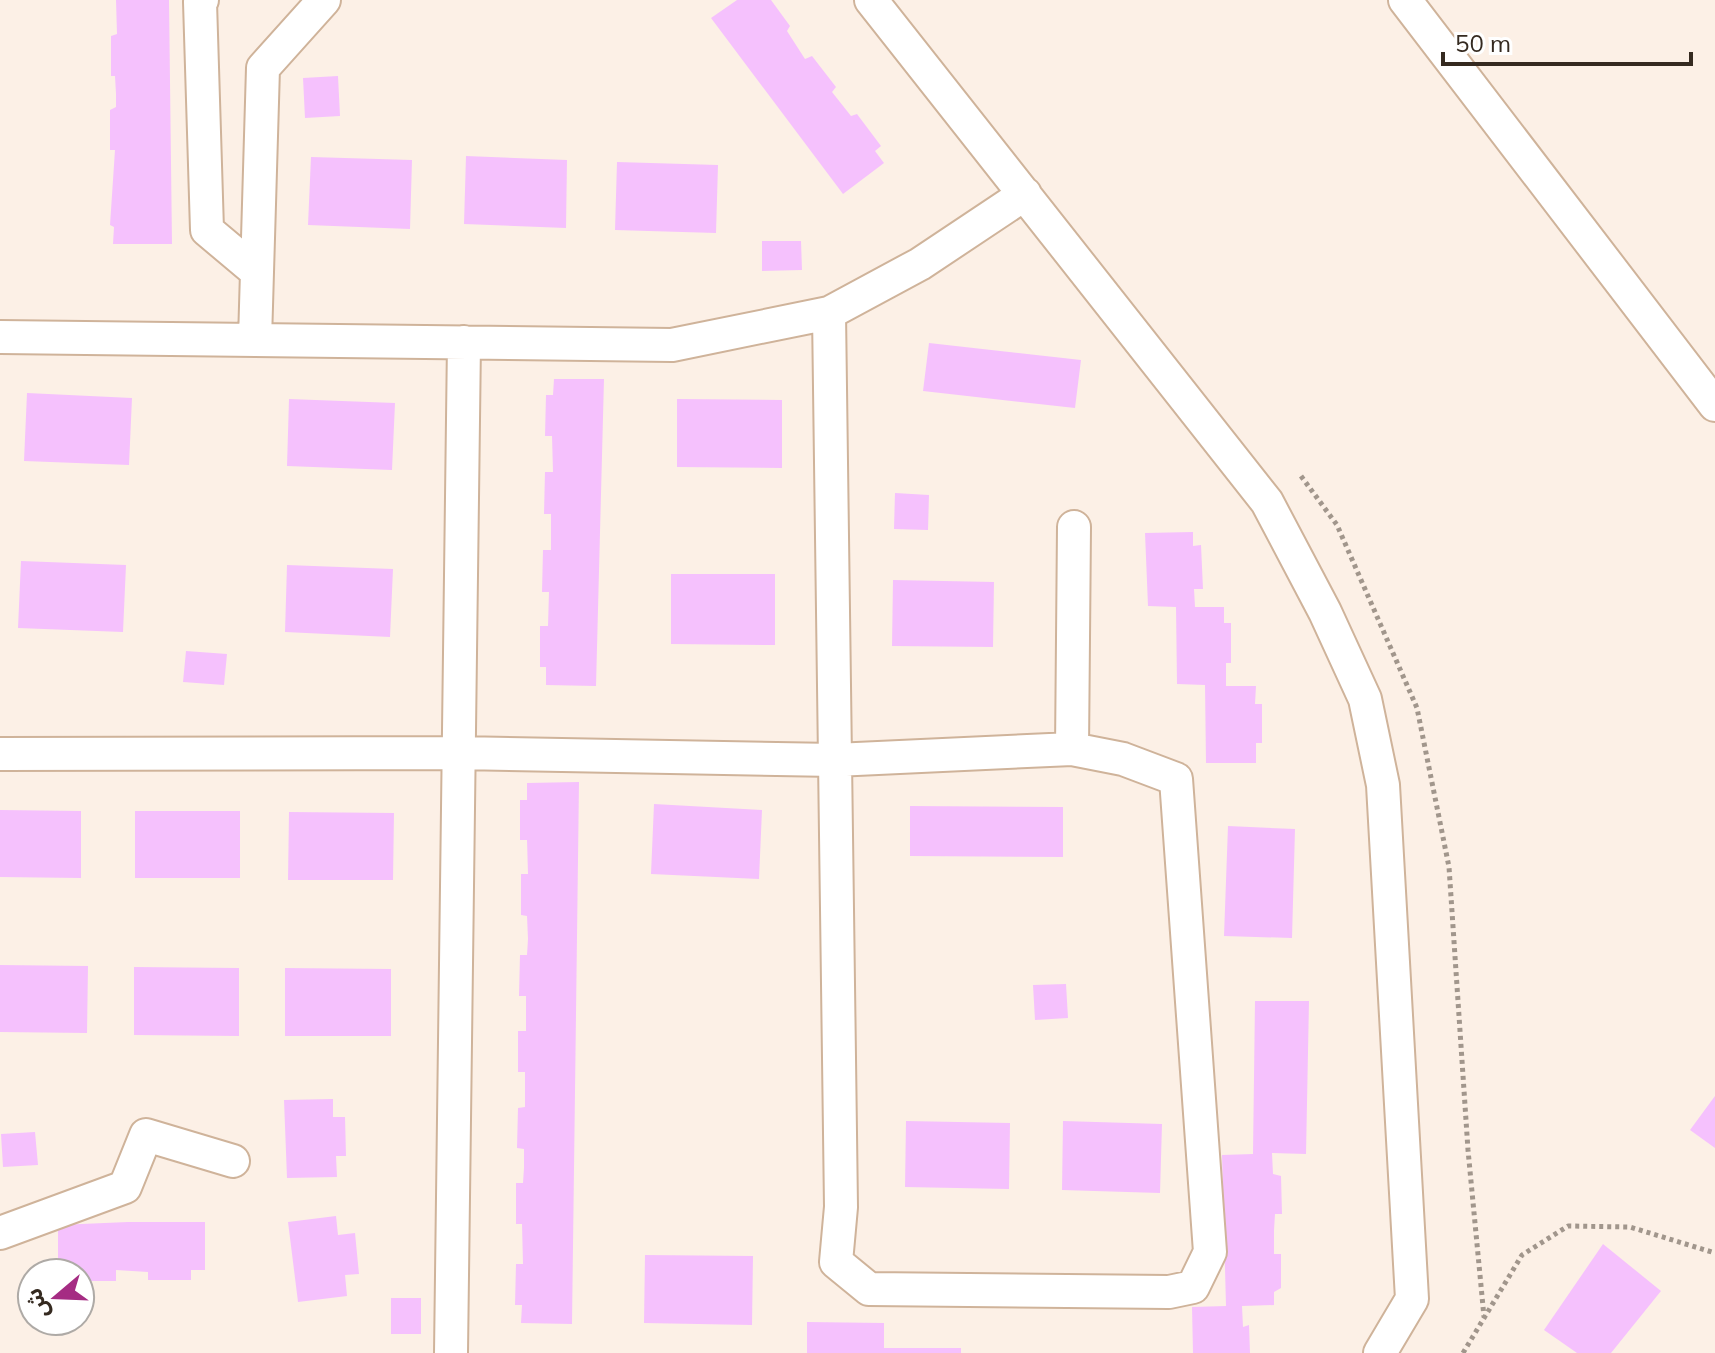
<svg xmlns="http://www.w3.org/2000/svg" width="1715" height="1353" font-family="Mulish,'Noto Sans Arabic',sans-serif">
	<rect width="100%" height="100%" fill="#fcf0e6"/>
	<!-- building -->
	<path fill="#f5c1fd" d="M116 0H169L172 244H113L114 227 110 225 115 150H110V110L116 107V94L115 76H111V36L117 34Z
		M737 0H771L790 26 787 31 805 59 812 56 836 87 832 92 851 116 857 114 881 146 875 151 884 163 843 194 711 18Z
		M338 76 340 116 305 118 303 78Z
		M466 156 567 160 566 228 464 224Z
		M311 157 412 160 410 229 308 225Z
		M617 162 718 165 716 233 615 230Z
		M762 241H801L802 270 762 271Z
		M929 343 1081 360 1075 408 923 391Z
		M554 379H604L596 686 546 685V667H540V626H548L549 592H542L543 550H551V514H544L545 472H553L552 436H545L546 395H553Z
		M27 393 132 398 129 465 24 461Z
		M289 399 395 403 392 470 287 466Z
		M677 399 782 400V468L677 467Z
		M895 493 929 495 928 530 894 529Z
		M1193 532V546L1201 545 1203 589H1194L1195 607H1224V623H1231V663H1226V686H1256L1255 704H1262V743H1256V763H1206L1205 685 1177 684 1176 607 1148 606 1145 533Z
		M21 561 126 565 123 632 18 628Z
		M287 565 393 569 390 637 285 632Z
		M671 574H775V645L671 644Z
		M893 580 994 582 993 647 892 646Z
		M186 651 227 654 224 685 183 682Z
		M579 782 572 1324 521 1323 522 1305H515L516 1264H523L522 1224H516V1183H523L524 1168V1149L517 1148 518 1108 525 1107V1072H518V1031H526V996H519L520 955H527L528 939 527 916 521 915V874H528L527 840H520V800H527V783Z
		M654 804 762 810 759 879 651 874Z
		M910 806 1063 807V857L910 856Z
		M0 810 81 811V878L0 877Z
		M135 811H240V878H135Z
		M289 812 394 813 393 880H288Z
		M1228 826 1295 829 1292 938 1224 936Z
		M0 965 88 966 87 1033 0 1032Z
		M134 967 239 968V1036L134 1035Z
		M285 968 391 969V1036H285Z
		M1066 984 1068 1018 1035 1020 1033 985Z
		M1255 1001H1309L1306 1154 1272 1153 1273 1174 1281 1176 1282 1214H1275L1274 1230V1254H1281V1288L1274 1292V1305L1242 1306 1243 1327 1249 1325 1250 1353H1193L1192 1307 1226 1306 1222 1155 1253 1154Z
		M1715 1096V1148L1690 1130Z
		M333 1099V1117H345L346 1156H336L337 1177 287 1178 284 1100Z
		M906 1121 1010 1123 1009 1189 905 1187Z
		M1063 1121 1162 1124 1160 1193 1062 1190Z
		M35 1132 38 1165 3 1167 1 1134Z
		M336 1216 338 1235 355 1233 359 1274 345 1275 347 1296 298 1302 288 1222Z
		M128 1222H205V1270H191V1280H148V1272L116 1270V1281H80V1273H72V1269H58V1225Z
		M1603 1244 1661 1291 1611 1353H1577L1544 1330Z
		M645 1255 753 1256 752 1325 644 1323Z
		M391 1298H421V1334H391Z
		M807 1322 884 1323V1348H961V1353H807Z"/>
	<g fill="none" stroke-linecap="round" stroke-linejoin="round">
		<defs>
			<path id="minor" d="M202 0 200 2 207 230 257 272
				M871 0 1267 502 1325 612 1365 699 1383 785 1412 1299 1380 1353
				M1405 0 1715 405
				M829 313 841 1207 836 1262 869 1289 1169 1292 1193 1287 1210 1252 1176 779 1123 759 1072 749
				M0 337 672 345 829 313 920 264 1025 194
				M255 340 263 68 324 0
				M0 754 459 753 835 760 1072 749 1074 527
				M0 1233 125 1187 146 1135 233 1161
				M451 1353 464 342"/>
		</defs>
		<!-- minor casing -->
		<use href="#minor" stroke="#cfb39a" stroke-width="36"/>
		<!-- path -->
		<path stroke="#a1968c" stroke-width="5" stroke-dasharray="4 4" stroke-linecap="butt" d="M1301 476 1337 525 1417 708 1449 867 1468 1150 1484 1317
			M1463 1353 1522 1255 1568 1226 1630 1227 1715 1253"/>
		<!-- minor -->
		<use href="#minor" stroke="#fff" stroke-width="32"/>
	</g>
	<!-- north arrow -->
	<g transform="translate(56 1297) rotate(251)"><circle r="38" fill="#ffffff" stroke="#aeaaa6" stroke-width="2"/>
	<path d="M0-6L14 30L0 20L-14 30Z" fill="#a52c83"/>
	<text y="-12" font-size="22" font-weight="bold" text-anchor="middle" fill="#352a20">ش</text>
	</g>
	<!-- scale -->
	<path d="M1443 52v12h248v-12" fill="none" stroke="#352a20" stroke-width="4"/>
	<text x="1455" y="52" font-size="24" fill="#352a20" stroke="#ffffff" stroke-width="6" paint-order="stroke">50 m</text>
</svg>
